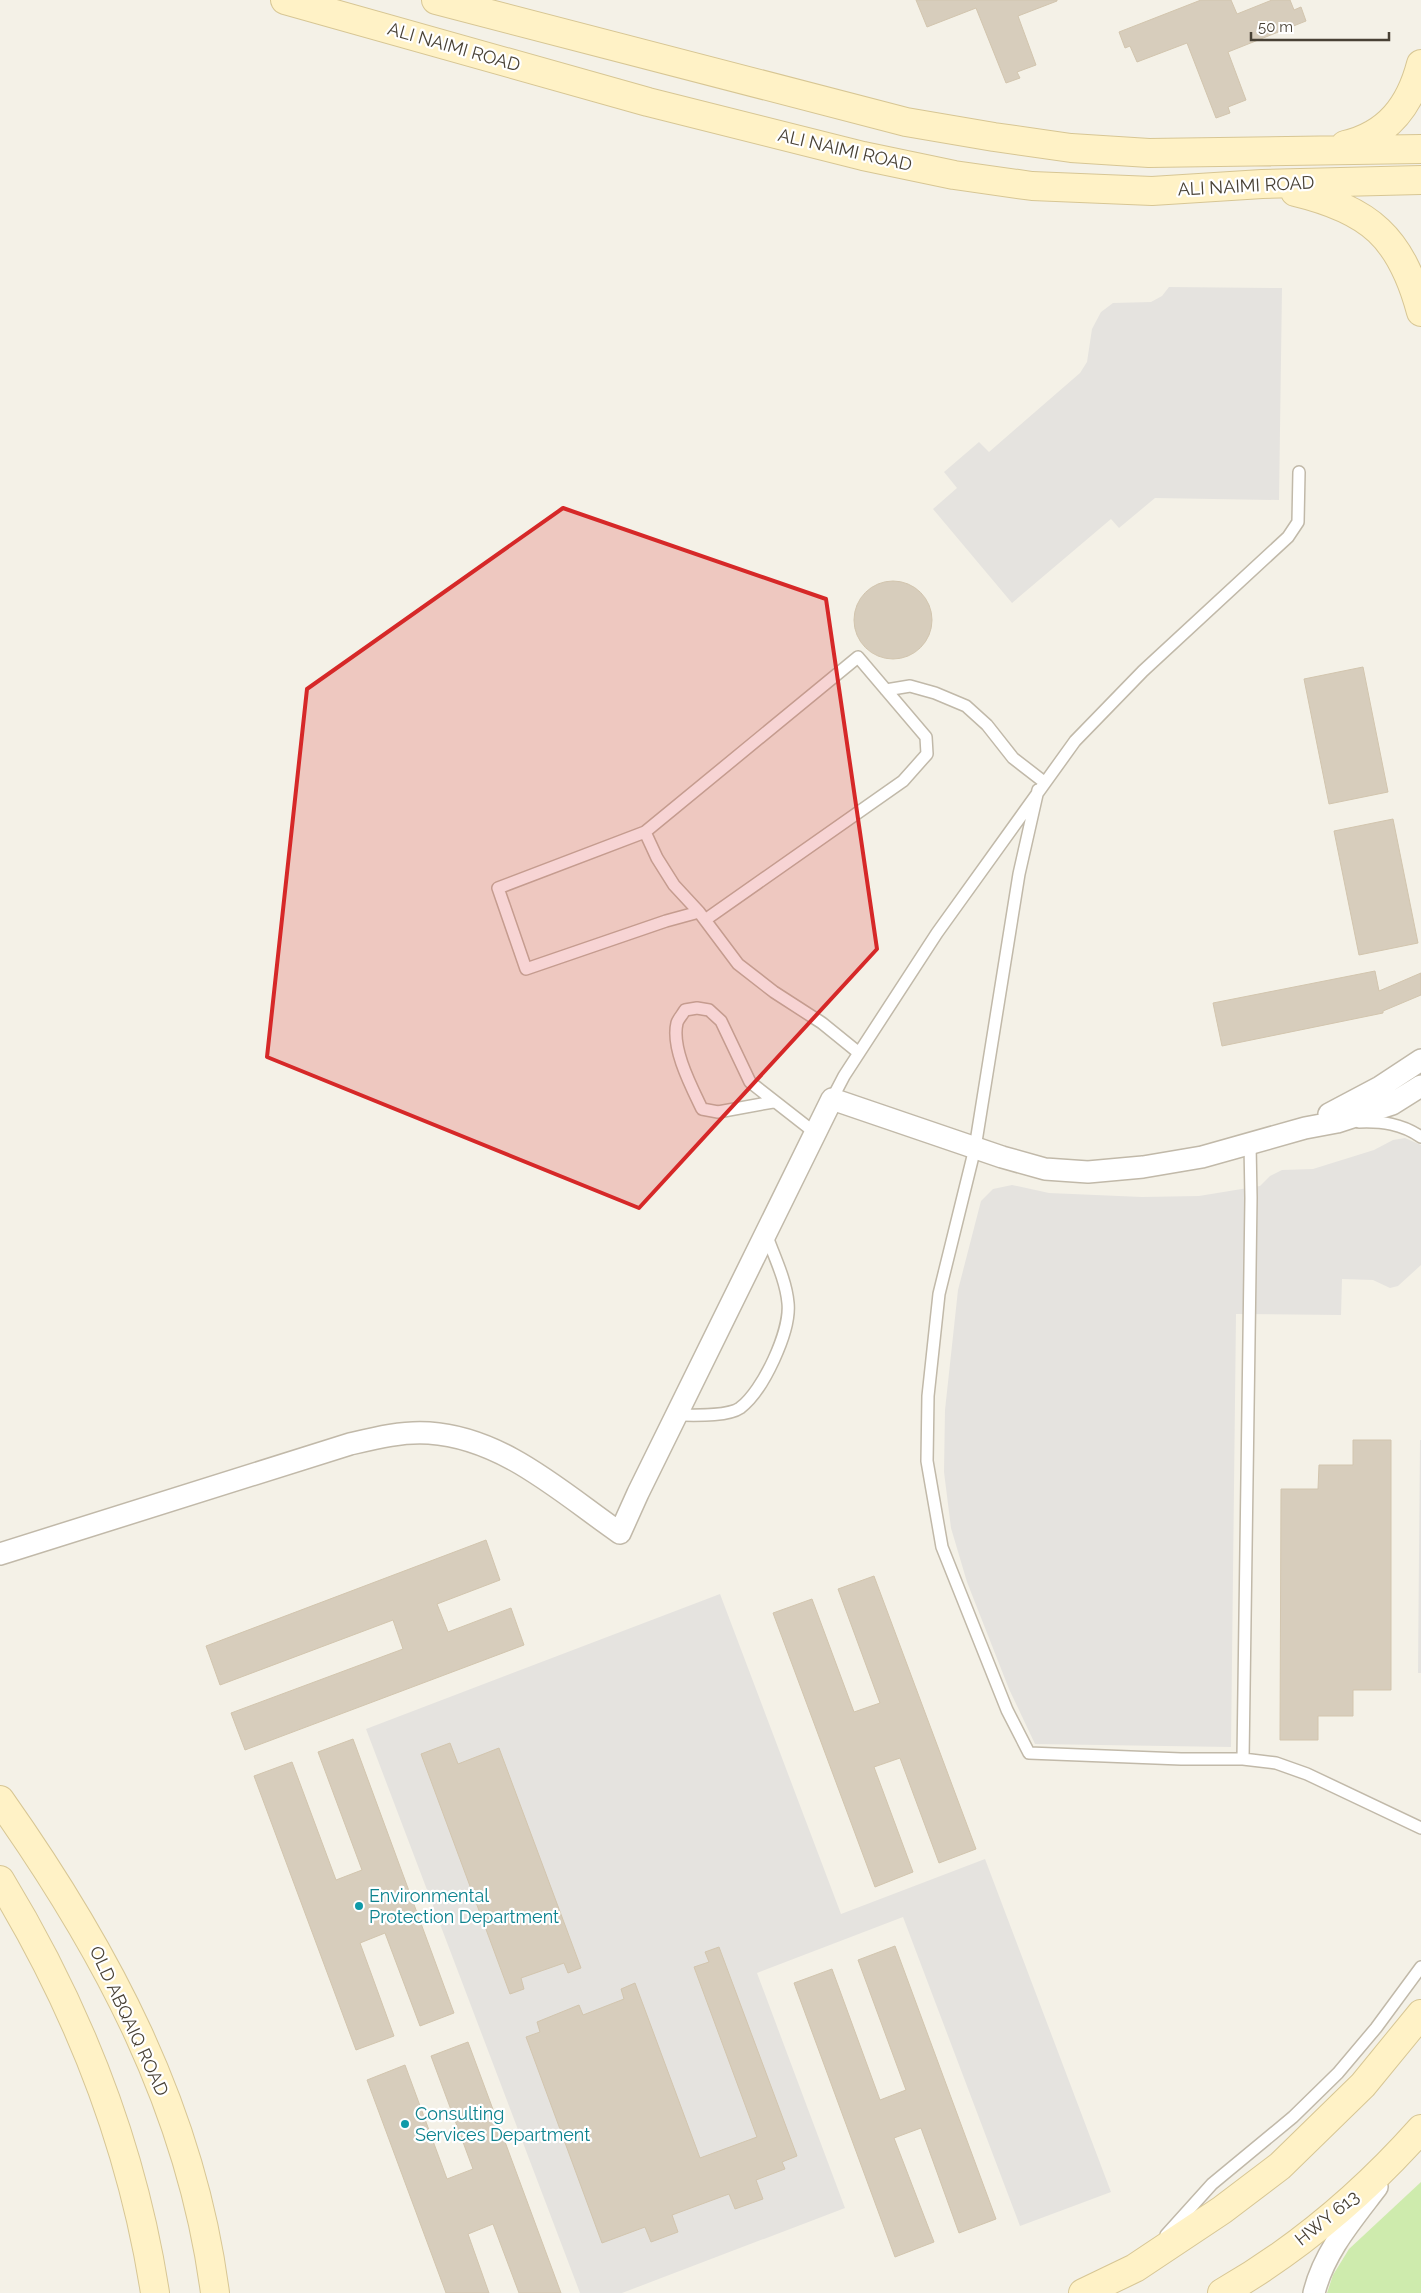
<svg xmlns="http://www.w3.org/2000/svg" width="1421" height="2293" font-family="Raleway,sans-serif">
	<rect width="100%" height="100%" fill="#f4f1e7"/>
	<!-- green -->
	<path fill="#ceebad" d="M1421 2182V2293H1327L1333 2275 1349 2249Z"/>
	<!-- parking -->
	<path fill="#e5e3df" d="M1169 287 1282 288 1279 500 1155 498 1119 528 1111 519 1012 603 933 509 957 488 944 472 979 442 989 452 1080 373 1087 362 1092 329 1101 312 1113 303 1151 302 1162 296Z
		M1405 1138 1421 1145V1265L1398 1286 1390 1288 1373 1280 1342 1279 1341 1315 1236 1314 1231 1747 1035 1744 1009 1689 967 1582 951 1528 944 1472 945 1410 958 1290 981 1201 993 1189 1012 1185 1049 1193 1142 1197 1199 1196 1260 1186 1270 1176 1282 1170 1313 1169 1374 1150 1393 1140Z
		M1420 1440H1421V1673H1418Z
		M720 1594 841 1914 985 1859 1111 2192 1020 2226 903 1917 757 1973 845 2208 622 2293H580L366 1729Z"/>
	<!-- building -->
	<path fill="#d7cdbc" stroke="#d2c5ae" d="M916 0H1057V1L1018 16 1036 65 1017 72 1020 78 1006 83 976 8 927 27Z
		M1201 0H1231L1237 14 1272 0H1290L1294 10 1301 7 1306 21 1228 52 1246 100 1228 107 1230 113 1216 118 1187 43 1137 62 1130 46 1125 48 1119 32Z
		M854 620a39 39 0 1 1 78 0a39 39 0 1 1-78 0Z
		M1363 667 1388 792 1329 804 1304 679Z
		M1393 819 1418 943 1359 955 1334 831Z
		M1375 971 1379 991 1421 973V995L1383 1011V1013L1222 1046 1213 1003Z
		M1353 1440H1391V1690H1353V1716H1318V1740H1280L1281 1489H1318L1319 1465H1353Z
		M486 1540 500 1580 437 1604 448 1632 511 1608 524 1645 245 1750 231 1713 403 1649 393 1620 220 1685 206 1646Z
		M874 1576 976 1849 939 1863 900 1758 874 1767 913 1872 875 1887 773 1613 812 1599 854 1712 880 1703 838 1589Z
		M353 1739 454 2013 420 2026 385 1933 360 1943 394 2036 356 2050 254 1776 292 1762 336 1880 362 1870 318 1752Z
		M450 1743 458 1764 499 1748 581 1968 568 1973 564 1963 521 1978 524 1989 510 1994 421 1754Z
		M895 1946 996 2219 959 2233 921 2128 894 2138 934 2242 895 2257 794 1983 832 1969 880 2100 906 2090 858 1960Z
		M719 1947 797 2156 782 2162 785 2169 756 2180 763 2199 735 2209 729 2194 672 2215 678 2232 651 2242 645 2227 602 2243 526 2037 540 2032 537 2022 579 2005 583 2015 624 1999 621 1989 635 1983 700 2158 757 2137 694 1967 709 1962 705 1952Z
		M468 2042 561 2293H519L493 2224 468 2234 489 2293H446L367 2080 405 2065 447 2179 473 2169 431 2056Z"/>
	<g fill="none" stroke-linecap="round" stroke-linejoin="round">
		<defs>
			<path id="service" d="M886 690 910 686 935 693 966 706 987 725 1013 758 1044 782
				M1038 790 1019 874 975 1148 939 1294 928 1396 927 1461 942 1547 1007 1710 1029 1753 1181 1759H1243L1276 1763 1307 1774 1421 1828
				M645 832 657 858 674 885 699 912 738 964 774 992 822 1023 859 1053
				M699 912 666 921 526 969 498 888 645 832 858 657 926 737 927 754 903 781 705 920
				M832 1099 844 1076 937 933 1075 741 1143 671 1288 537 1298 522 1299 472
				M773 1102 718 1112 702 1109C691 1086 671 1048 677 1023 678 1019 683 1014 685 1010L697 1008 709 1010 721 1021 750 1082 814 1132
				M1359 1122C1382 1121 1402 1124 1421 1137
				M676 1415C692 1415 727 1417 740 1408 763 1391 791 1331 788 1303 786 1280 774 1256 766 1234
				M1243 1759 1251 1198 1250 1144
				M1166 2235 1212 2184 1293 2117 1338 2073 1376 2028 1421 1967"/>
			<path id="minor" d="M1329 1114 1380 1087 1421 1060
				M0 1554 350 1444C375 1438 403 1431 429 1433 504 1438 562 1493 620 1533L638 1493 832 1099 1002 1157 1045 1169 1088 1172 1143 1167 1202 1157 1305 1128 1337 1122 1392 1104 1421 1086
				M1314 2293C1324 2252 1352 2220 1377 2187"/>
			<path id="secondary" d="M285 0 648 102 863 156 954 175 1032 186 1152 191 1262 184 1421 180
				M436 0 906 122 994 137 1071 148 1149 153 1421 149
				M1345 145C1388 135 1410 106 1421 64
				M1295 192C1370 210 1401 237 1421 312
				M0 1800C106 1950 191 2108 215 2293
				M0 1880C78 2008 132 2144 155 2293
				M1083 2293 1135 2268 1222 2210 1280 2166 1363 2085 1421 2014
				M1222 2293C1297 2250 1364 2193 1421 2129"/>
		</defs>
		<!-- service casing -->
		<use href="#service" stroke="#c1b9a9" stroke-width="14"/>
		<!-- minor casing -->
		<use href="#minor" stroke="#c1b9a9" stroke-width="24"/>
		<!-- secondary casing -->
		<use href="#secondary" stroke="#d7c694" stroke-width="30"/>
		<!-- service -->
		<use href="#service" stroke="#fff" stroke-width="11"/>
		<!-- minor -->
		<use href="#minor" stroke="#fff" stroke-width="21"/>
		<!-- secondary -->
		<use href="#secondary" stroke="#fff2c6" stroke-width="28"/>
	</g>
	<!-- marked area -->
	<path fill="#d62828" fill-opacity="0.2" stroke="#d62828" stroke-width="4" stroke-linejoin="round" d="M563 508 826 599 877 949 639 1208 267 1057 307 689Z"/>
	<!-- markers -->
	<g fill="#0f9aa8" stroke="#fff" stroke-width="2">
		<circle cx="359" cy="1906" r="5"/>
		<circle cx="405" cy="2124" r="5"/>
	</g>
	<g text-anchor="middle" stroke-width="4.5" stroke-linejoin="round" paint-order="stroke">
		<!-- street labels -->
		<g font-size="18" fill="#484135" stroke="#fff">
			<text transform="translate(454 47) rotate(16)" y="6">ALI NAIMI ROAD</text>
			<text transform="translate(845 150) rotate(13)" y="6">ALI NAIMI ROAD</text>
			<text transform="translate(1246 186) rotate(-3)" y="6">ALI NAIMI ROAD</text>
			<text transform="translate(129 2021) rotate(65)" y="6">OLD ABQAIQ ROAD</text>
			<text transform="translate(1327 2218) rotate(-39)" y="6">HWY 613</text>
		</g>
		<!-- culture labels -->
		<g font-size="18" fill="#0d838f" stroke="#fff" text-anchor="start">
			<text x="369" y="1902">Environmental<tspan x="369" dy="21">Protection Department</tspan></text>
			<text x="415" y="2120">Consulting<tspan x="415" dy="21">Services Department</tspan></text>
		</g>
	</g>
	<!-- scale -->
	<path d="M1251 32v8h138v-8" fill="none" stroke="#484135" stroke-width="2.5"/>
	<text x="1258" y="32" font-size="15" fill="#484135" stroke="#ffffff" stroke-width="4" paint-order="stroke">50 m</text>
</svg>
